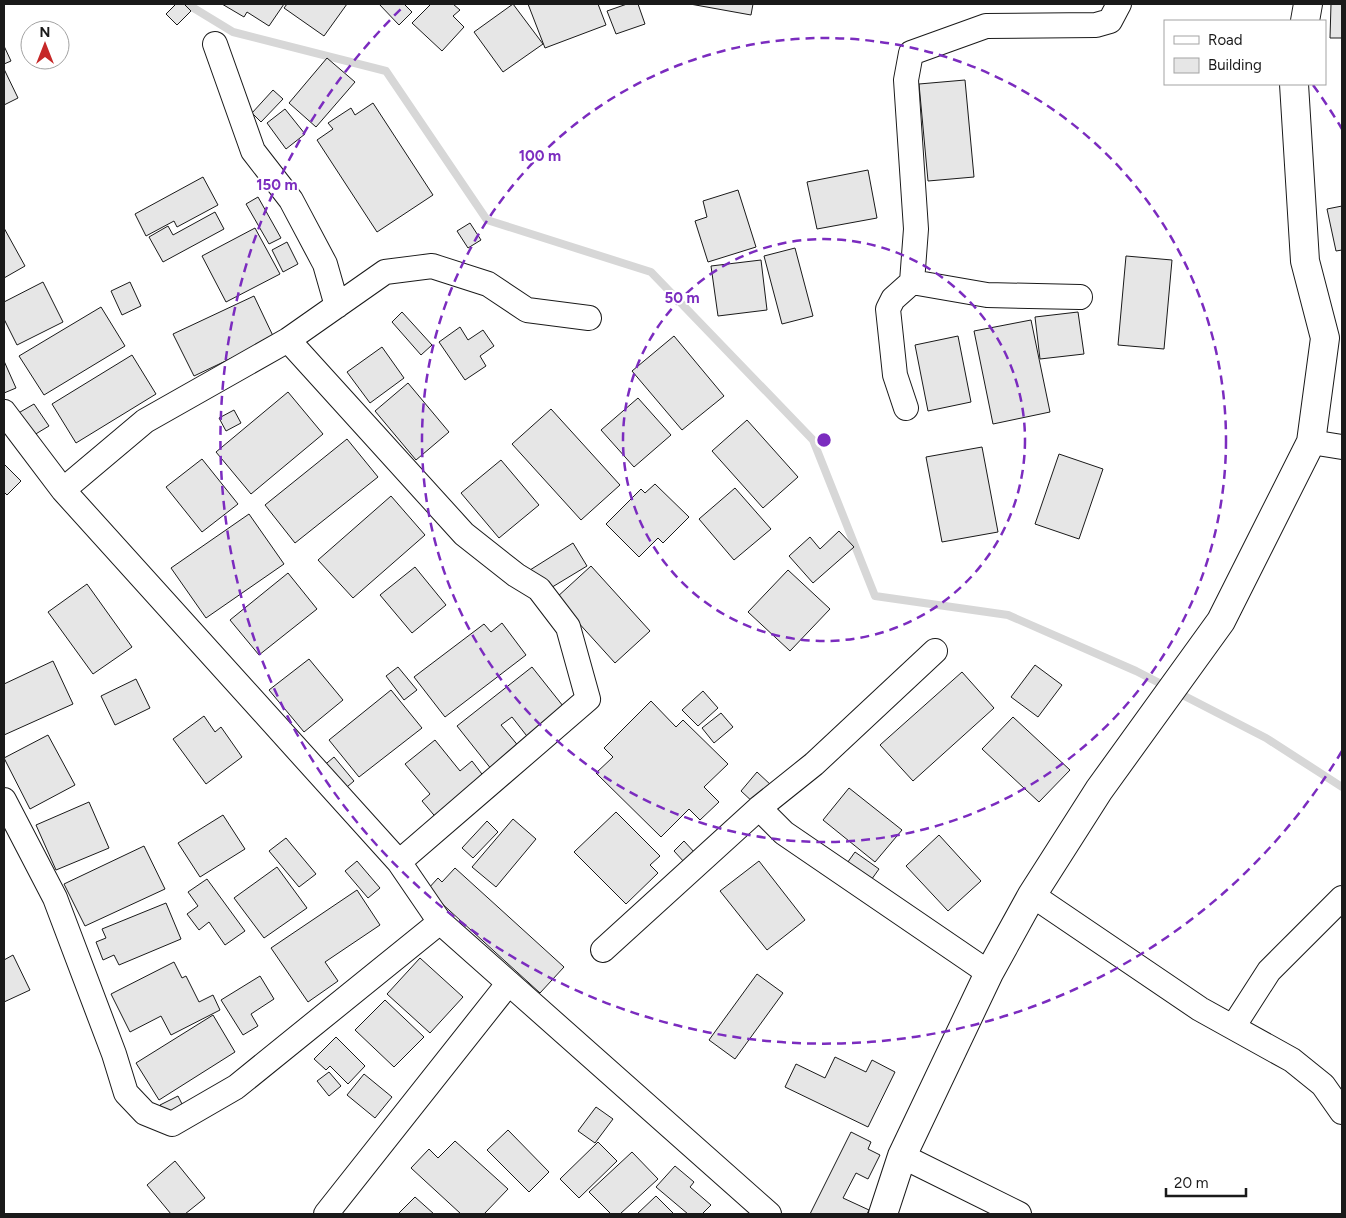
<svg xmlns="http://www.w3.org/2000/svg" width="1346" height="1218" font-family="Figtree,sans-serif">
	<rect width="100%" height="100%" fill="#fff"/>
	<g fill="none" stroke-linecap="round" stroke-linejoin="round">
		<!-- stream -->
		<path stroke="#d7d7d7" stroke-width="8" d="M187 4 233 32 386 71 487 220 651 272 813 440 875 596 1008 615 1136 671 1266 738 1342 787"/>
	</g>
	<!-- building -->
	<path fill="#e6e6e6" stroke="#1a1a1a" d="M176 4H184L191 11 177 25 166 14Z
		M222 4H284L269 26 247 12 244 17Z
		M287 4H347L324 36 284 8Z
		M379 4H404L412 12 399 25Z
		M431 4H453L460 10 453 16 464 27 442 51 412 23Z
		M513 4 543 44 503 72 474 32Z
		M528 4H598L606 25 545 48Z
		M627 4H638L645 24 616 34 607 11Z
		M690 4H753L751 15Z
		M1331 4H1342V38H1330Z
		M4 46 11 61 4 64Z
		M327 58 355 82 316 127 289 103Z
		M4 69 18 98 4 105Z
		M965 80 974 177 928 181 919 84Z
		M273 90 283 99 261 122 252 113Z
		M373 103 433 195 377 232 317 140 333 129 328 123 351 108 355 115Z
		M285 109 305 134 286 149 267 123Z
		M868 170 877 218 817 229 807 182Z
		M203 177 218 205 177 227 174 221 146 236 135 214Z
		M738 190 756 247 708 262 695 221 707 217 703 201Z
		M258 197 281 238 269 244 246 204Z
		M1342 206V250L1336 251 1327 209Z
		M215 212 224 229 163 262 149 237 168 226 173 235Z
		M470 223 481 240 468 248 457 231Z
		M4 228 25 266 4 278Z
		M255 228 280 274 226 302 202 256Z
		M287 242 298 264 283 272 272 250Z
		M795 248 813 316 782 324 764 256Z
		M1126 256 1172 260 1164 349 1118 345Z
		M761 260 767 310 718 316 711 266Z
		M43 282 63 322 17 345 4 319V302Z
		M130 282 141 306 122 315 111 291Z
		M254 296 274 338 194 376 173 334Z
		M101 307 125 346 44 395 19 356Z
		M402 312 432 345 421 355 392 322Z
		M1078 312 1084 354 1040 359 1035 317Z
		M1031 320 1050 412 993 424 974 331Z
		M460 327 468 340 483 330 494 346 480 356 486 366 465 380 439 342Z
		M674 336 724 396 682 430 632 371Z
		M958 336 971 402 928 411 915 345Z
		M382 347 404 378 370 403 347 372Z
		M132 355 156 394 76 443 52 404Z
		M4 361 16 388 4 393Z
		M408 383 449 432 416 460 375 411Z
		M288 392 323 434 251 494 216 452Z
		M638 398 671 435 634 467 601 430Z
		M34 404 49 426 29 438 15 415Z
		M551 409 620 485 581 520 512 444Z
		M234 410 241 423 226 431 219 418Z
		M747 420 798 477 763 508 712 451Z
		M347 439 378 477 295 543 265 505Z
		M982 447 998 532 942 542 926 457Z
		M1059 454 1103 469 1079 539 1035 524Z
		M202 459 238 504 202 532 166 487Z
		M501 460 539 505 499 538 461 493Z
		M4 464 21 481 7 495 4 492Z
		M655 484 689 517 663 543 658 538 639 557 606 524 641 489 645 493Z
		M735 488 771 529 734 560 699 519Z
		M391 496 425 535 353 598 318 560Z
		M249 514 284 564 206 618 171 568Z
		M839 531 854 547 813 583 789 556 810 537 820 549Z
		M573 543 587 566 544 592 530 570Z
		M591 566 650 631 615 663 556 598Z
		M415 567 446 605 412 633 380 595Z
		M788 570 830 609 790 651 748 612Z
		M288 573 317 609 259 655 230 620Z
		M87 584 132 647 93 674 48 612Z
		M502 623 526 655 445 717 414 677 484 624 491 632Z
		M309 659 343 700 304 732 269 690Z
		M53 661 73 704 4 735V684Z
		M1035 665 1062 685 1038 717 1011 697Z
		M398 667 417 690 404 700 386 676Z
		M532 667 567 711 530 740 512 717 501 725 520 748 492 770 457 726Z
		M962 672 994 708 913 781 880 745Z
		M136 679 150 708 115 725 101 696Z
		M391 690 422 728 359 777 329 740Z
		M703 691 718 708 698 726 682 710Z
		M651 701 676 727 683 720 728 764 704 787 719 802 700 820 689 809 661 837 596 773 613 757 604 748Z
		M721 713 733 727 714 743 702 728Z
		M204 716 215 732 221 727 242 757 206 784 173 739Z
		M1013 717 1070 770 1039 802 982 749Z
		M48 735 75 785 30 809 4 758Z
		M435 740 460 771 472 761 488 782 439 821 422 801 430 794 405 764Z
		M334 757 354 781 341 792 321 768Z
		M757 772 772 786 755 804 741 791Z
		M849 788 902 830 875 862 823 820Z
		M89 802 109 848 56 870 36 825Z
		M616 812 660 856 650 865 658 873 626 904 574 852Z
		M223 815 245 849 200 877 178 843Z
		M513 819 536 839 496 887 472 867Z
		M487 821 498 832 473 858 462 848Z
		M939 835 981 881 948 911 906 866Z
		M286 838 316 874 299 887 269 851Z
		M684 841 695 853 685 863 674 851Z
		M144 846 165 889 85 926 64 884Z
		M855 852 879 869 869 883 845 866Z
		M357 861 380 888 368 898 345 871Z
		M759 861 805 920 767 950 720 891Z
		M277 867 307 908 264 938 234 898Z
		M455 868 564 967 540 993 427 890 438 878 442 882Z
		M207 879 245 931 225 945 209 922 199 930 187 914 198 906 188 892Z
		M357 890 380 925 325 962 338 981 308 1002 271 948Z
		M166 903 181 939 119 965 114 955 103 960 96 942 106 938 102 929Z
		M13 955 30 990 4 1002V960Z
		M420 958 463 997 430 1033 387 994Z
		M174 962 182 978 186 976 199 1002 213 995 220 1010 171 1035 161 1016 130 1032 111 994Z
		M757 974 783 993 735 1059 709 1040Z
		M260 976 274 999 251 1014 258 1026 243 1035 221 1000Z
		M385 1000 424 1037 394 1067 355 1030Z
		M213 1015 235 1052 159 1100 136 1063Z
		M336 1037 365 1066 348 1084 330 1066 326 1070 314 1059Z
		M835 1057 866 1072 872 1060 895 1072 868 1127 785 1087 796 1064 825 1078Z
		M329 1072 341 1086 329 1096 317 1081Z
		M364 1074 392 1097 375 1118 347 1095Z
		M178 1096 184 1108 166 1117 160 1105Z
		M596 1107 613 1119 595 1143 578 1131Z
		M508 1130 549 1172 529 1192 487 1150Z
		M851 1132 871 1142 868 1149 880 1155 868 1179 856 1173 843 1198 869 1210 867 1214H810Z
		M455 1141 508 1189 484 1214H461L411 1168 429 1149 438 1158Z
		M598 1142 617 1161 579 1198 560 1179Z
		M632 1152 658 1179 620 1214H611L589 1192Z
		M175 1161 205 1198 185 1214H171L147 1185Z
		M675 1166 694 1182 690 1187 711 1205 702 1214H688L656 1187Z
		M656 1196 674 1214H637Z
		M415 1197 434 1214H398Z"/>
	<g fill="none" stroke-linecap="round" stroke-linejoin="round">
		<defs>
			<path id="minor" d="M215 44 253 151 291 200 325 264 337 306
				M912 282 987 295 1080 297
				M288 340 464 534 516 575 539 589 568 627 588 699 399 862
				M906 408 895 375 888 309 893 299 912 282 916 229 906 80 911 53 986 26 1096 25 1110 21 1119 4
				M4 412 63 490 399 862 440 922 769 1214
				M1311 442 1342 447
				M63 490 145 421 288 340 385 272 432 266 488 284 527 310 589 318
				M4 800 55 898 114 1054 126 1093 145 1113 172 1124 236 1087 440 922
				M759 808 784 833 989 973
				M1032 895 1200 1009 1292 1060 1323 1085 1342 1112
				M603 950 759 808 814 764 935 651
				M1233 1027 1269 971 1342 898
				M902 1156 1019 1214
				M326 1214 508 984"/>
			<path id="tertiary" d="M1305 21 1308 4
				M883 1214 902 1156 989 973 1032 895 1099 790 1221 621 1311 442 1325 338 1305 261 1294 84"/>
		</defs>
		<!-- minor casing -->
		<use href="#minor" stroke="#1a1a1a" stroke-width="26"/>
		<!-- tertiary casing -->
		<use href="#tertiary" stroke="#1a1a1a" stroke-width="30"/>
		<!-- minor -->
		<use href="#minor" stroke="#fff" stroke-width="24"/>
		<!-- tertiary -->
		<use href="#tertiary" stroke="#fff" stroke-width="28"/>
	</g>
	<!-- distance rings -->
	<g fill="none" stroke="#7b2cbf" stroke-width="2.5" stroke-dasharray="9 6">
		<circle cx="824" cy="440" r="201"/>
		<circle cx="824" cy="440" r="402"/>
		<path d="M1342 751A604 604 0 1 1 404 6M1313 85A604 604 0 0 1 1342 129"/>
	</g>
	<circle cx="824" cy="440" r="8" fill="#7b2cbf" stroke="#fff" stroke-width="2.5"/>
	<g font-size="15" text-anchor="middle" font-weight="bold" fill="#7b2cbf" stroke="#fff" stroke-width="4" stroke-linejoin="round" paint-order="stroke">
		<text x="540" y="161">100 m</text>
		<text x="277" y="190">150 m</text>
		<text x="682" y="303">50 m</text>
	</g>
	<!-- border -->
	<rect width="1346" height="1218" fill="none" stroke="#1a1a1a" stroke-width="10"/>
	<!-- legend -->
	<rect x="1164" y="20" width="162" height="65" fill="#ffffff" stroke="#a3a3a3"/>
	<rect x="1174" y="36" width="25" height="8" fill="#ffffff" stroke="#a3a3a3"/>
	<text x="1208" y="45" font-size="15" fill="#1a1a1a">Road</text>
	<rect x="1174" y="58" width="25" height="15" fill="#e6e6e6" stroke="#a3a3a3"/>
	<text x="1208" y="70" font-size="15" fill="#1a1a1a">Building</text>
	<!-- north arrow -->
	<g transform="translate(45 45)"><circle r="24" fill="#ffffff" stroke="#a3a3a3"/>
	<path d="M0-4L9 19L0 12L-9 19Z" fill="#c62828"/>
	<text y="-8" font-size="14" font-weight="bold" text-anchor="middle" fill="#1a1a1a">N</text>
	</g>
	<!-- scale -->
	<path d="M1166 1188v8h80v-8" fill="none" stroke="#1a1a1a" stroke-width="2.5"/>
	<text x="1174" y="1188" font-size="15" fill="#1a1a1a" stroke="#ffffff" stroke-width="4" paint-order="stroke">20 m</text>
</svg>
